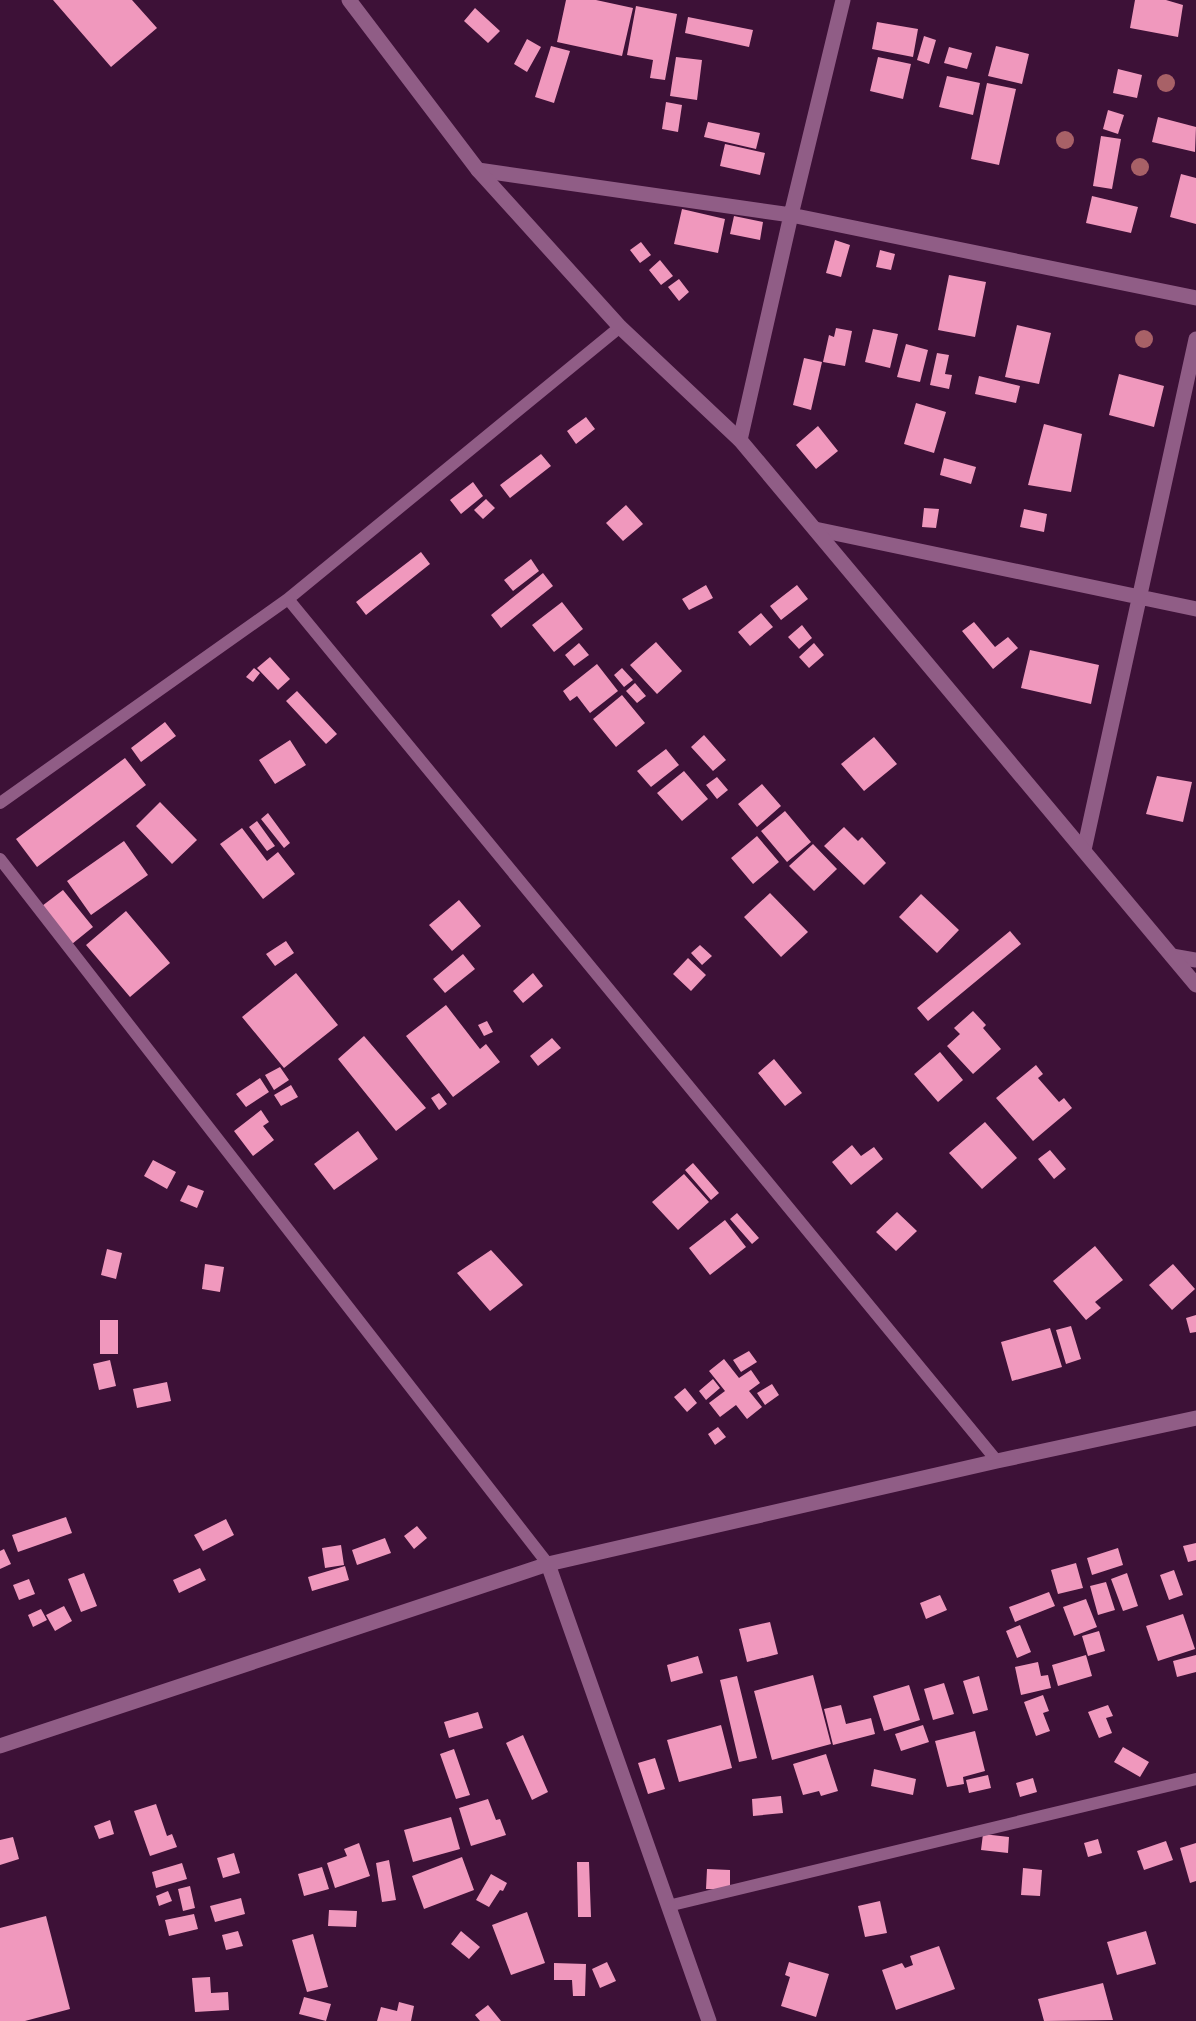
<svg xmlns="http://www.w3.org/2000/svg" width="1196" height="2021" font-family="'DM Sans',sans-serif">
	<rect width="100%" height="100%" fill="#3d1137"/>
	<!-- building -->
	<path fill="#f098bd" d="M53 0H132L157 28 111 67Z
		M566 0H596L633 8 622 56 557 42Z
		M1135 0H1166L1183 5 1178 37 1130 28Z
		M636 6 677 14 665 80 650 78 653 60 627 55Z
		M475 8 500 31 488 43 464 21Z
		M688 17 753 30 749 47 685 33Z
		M877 22 918 29 913 57 872 49Z
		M924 36 936 40 929 64 917 60Z
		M527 39 541 47 527 72 514 64Z
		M551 46 570 51 554 103 535 97Z
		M996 46 1029 54 1022 84 988 76Z
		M949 47 972 53 967 69 944 63Z
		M676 57 702 60 697 100 670 96Z
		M878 57 911 64 903 99 870 91Z
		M1118 69 1142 75 1137 98 1113 93Z
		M947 76 980 83 973 115 939 107Z
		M987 83 1016 89 999 165 971 159Z
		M666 102 682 105 678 132 662 129Z
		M1108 110 1124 115 1118 134 1103 129Z
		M1158 117 1196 127 1195 152 1152 142Z
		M708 122 760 133 756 149 704 137Z
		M1101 136 1121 139 1112 189 1093 186Z
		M725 144 765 153 760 175 720 166Z
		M1181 174 1196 178V224L1170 217Z
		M1092 196 1138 207 1131 233 1086 223Z
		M682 209 725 219 718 253 674 244Z
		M734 216 763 222 760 240 730 234Z
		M835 240 850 245 841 277 826 273Z
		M641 242 651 255 640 263 630 250Z
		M880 250 895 254 891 270 876 267Z
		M660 260 673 276 661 285 649 270Z
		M949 275 986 282 975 337 938 330Z
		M679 279 689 292 679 301 668 287Z
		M1017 325 1051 333 1039 384 1005 377Z
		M836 328 852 331 845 366 823 362 829 335 834 337Z
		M873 329 898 334 890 368 865 362Z
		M906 344 928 350 920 382 897 377Z
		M937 353 949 355 945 374 952 375 949 389 930 385Z
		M804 358 822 362 811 410 793 405Z
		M1119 374 1164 386 1154 427 1109 415Z
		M979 376 1020 386 1016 403 975 394Z
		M916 403 946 412 934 453 904 444Z
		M586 417 595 429 576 444 567 431Z
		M1044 424 1082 434 1071 492 1028 485Z
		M818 426 838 451 816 469 796 445Z
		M541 454 551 466 510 498 500 485Z
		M944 458 976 467 971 484 940 475Z
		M473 482 483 496 461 514 450 500Z
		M486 499 495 508 483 519 474 510Z
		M626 505 643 524 623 541 606 523Z
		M924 508 939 509 936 528 922 527Z
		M1024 509 1047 514 1044 532 1020 527Z
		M421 552 430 564 366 615 356 602Z
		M531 559 539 571 513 591 504 580Z
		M543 573 553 586 501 628 491 615Z
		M706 585 713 598 689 610 682 599Z
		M797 585 808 599 781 620 770 606Z
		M562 602 583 629 554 652 532 625Z
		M761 613 773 627 750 646 738 632Z
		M974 622 995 647 1008 637 1018 648 993 669 962 631Z
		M802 625 812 638 799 649 788 637Z
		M656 642 682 671 657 694 630 665Z
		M579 643 589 655 574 666 565 655Z
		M814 643 824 655 809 668 799 657Z
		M1030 650 1099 665 1091 704 1021 688Z
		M270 657 290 679 278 690 257 668Z
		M597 664 618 691 590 713 577 696 570 701 563 691Z
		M254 668 260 673 253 682 246 677Z
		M622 668 633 680 624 687 614 675Z
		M635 683 646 696 637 703 626 691Z
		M297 691 337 734 326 744 286 701Z
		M622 695 645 723 616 747 593 719Z
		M165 722 176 736 141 762 131 748Z
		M704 735 726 760 713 771 691 747Z
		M874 737 897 764 864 791 841 764Z
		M290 740 306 765 275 784 259 760Z
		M666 749 679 765 651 787 637 771Z
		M125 758 146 785 37 867 16 839Z
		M684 771 708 799 682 821 657 793Z
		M1157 776 1192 782 1183 822 1146 814Z
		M717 777 728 790 717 799 706 785Z
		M762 784 781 806 757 827 738 804Z
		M160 802 197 840 172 864 136 826Z
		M785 811 811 842 787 862 761 831Z
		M268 813 290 843 284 848 261 819Z
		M257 821 275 846 267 851 249 827Z
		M844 827 858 841 862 837 886 863 864 885 824 846Z
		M242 828 267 861 278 852 295 874 263 899 220 844Z
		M757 836 779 862 753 884 731 858Z
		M124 841 148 875 91 915 67 881Z
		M813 844 837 869 814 891 789 866Z
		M63 890 93 927 72 944 42 906Z
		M770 893 808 932 781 957 744 917Z
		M921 894 959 930 937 953 899 917Z
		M459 900 481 926 452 951 429 925Z
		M126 911 170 963 130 997 86 945Z
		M1010 931 1021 944 928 1021 917 1008Z
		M286 941 294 953 275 966 266 954Z
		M700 945 712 956 702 965 691 953Z
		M463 954 475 969 445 993 433 979Z
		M688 958 706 975 691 991 673 974Z
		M296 973 338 1025 284 1068 242 1017Z
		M533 973 543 986 523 1003 513 991Z
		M446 1005 480 1049 486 1044 500 1062 453 1097 406 1036Z
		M973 1011 986 1025 983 1028 1001 1049 973 1074 947 1046 960 1034 954 1028Z
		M487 1021 493 1032 484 1036 478 1025Z
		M364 1036 426 1108 396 1131 338 1059Z
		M552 1038 561 1048 538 1066 530 1056Z
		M940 1052 963 1080 938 1102 914 1074Z
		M774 1059 802 1093 785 1106 758 1073Z
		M1036 1065 1043 1074 1038 1078 1059 1102 1064 1098 1072 1108 1033 1141 996 1098Z
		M280 1067 289 1080 274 1090 265 1075Z
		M260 1078 269 1092 246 1107 236 1094Z
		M291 1085 298 1097 281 1106 274 1095Z
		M439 1093 447 1104 439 1110 431 1098Z
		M261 1110 269 1122 263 1126 274 1140 253 1156 234 1131Z
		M985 1122 1017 1158 982 1189 949 1153Z
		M358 1131 378 1159 334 1190 314 1164Z
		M852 1145 861 1156 874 1147 883 1159 851 1185 832 1162Z
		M1050 1150 1066 1169 1054 1179 1038 1159Z
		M153 1160 176 1172 167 1189 144 1176Z
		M693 1163 719 1193 711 1200 685 1170Z
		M684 1174 709 1202 678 1230 652 1202Z
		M188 1185 204 1191 197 1208 180 1201Z
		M897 1212 917 1231 896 1251 876 1232Z
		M737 1213 759 1238 752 1244 730 1219Z
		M725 1220 746 1247 710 1275 689 1248Z
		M1095 1246 1123 1280 1095 1302 1101 1308 1086 1320 1053 1281Z
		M107 1249 122 1253 116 1279 101 1275Z
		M491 1250 523 1285 490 1311 457 1273Z
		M205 1264 224 1267 220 1292 202 1289Z
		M1173 1264 1195 1289 1172 1310 1149 1285Z
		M1196 1315V1332L1190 1333 1186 1318Z
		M100 1320H118V1354H100Z
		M1071 1326 1081 1359 1066 1364 1056 1330Z
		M1050 1328 1062 1367 1012 1381 1001 1342Z
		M749 1351 757 1362 741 1372 733 1360Z
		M724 1359 739 1378 751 1370 760 1383 749 1391 762 1407 747 1419 736 1405 720 1417 709 1403 725 1391 709 1371Z
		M110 1360 116 1386 99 1390 93 1364Z
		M713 1379 720 1388 706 1400 699 1391Z
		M167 1382 171 1401 137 1408 133 1389Z
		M772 1384 779 1395 765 1405 757 1393Z
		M685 1388 697 1403 687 1412 674 1397Z
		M718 1427 726 1437 715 1445 708 1434Z
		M66 1517 72 1533 18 1552 12 1535Z
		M226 1519 234 1535 203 1551 194 1535Z
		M417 1526 427 1538 414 1549 404 1536Z
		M385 1538 391 1553 357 1565 352 1550Z
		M1196 1543V1560L1188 1562 1183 1546Z
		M341 1545 344 1565 325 1568 322 1548Z
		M1118 1548 1123 1565 1092 1575 1087 1558Z
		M4 1549 11 1564 0 1569V1551Z
		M1076 1563 1083 1588 1058 1594 1051 1570Z
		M345 1566 349 1580 312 1591 308 1577Z
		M200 1568 206 1580 179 1593 173 1580Z
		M1174 1570 1183 1595 1169 1600 1160 1575Z
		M84 1573 97 1606 81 1612 68 1579Z
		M1127 1573 1138 1606 1123 1611 1111 1579Z
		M29 1579 35 1594 19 1600 13 1585Z
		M1106 1582 1115 1610 1098 1615 1090 1586Z
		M1049 1592 1055 1606 1015 1622 1009 1607Z
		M940 1595 947 1610 926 1619 920 1603Z
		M1086 1599 1097 1627 1074 1636 1063 1607Z
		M64 1606 72 1621 55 1631 46 1615Z
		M41 1609 47 1620 33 1627 28 1615Z
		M1183 1614 1195 1649 1158 1661 1146 1626Z
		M770 1622 778 1654 747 1662 739 1629Z
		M1020 1625 1031 1652 1017 1658 1006 1631Z
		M1099 1631 1105 1651 1088 1656 1082 1636Z
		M1086 1655 1092 1676 1058 1686 1052 1665Z
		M1196 1655V1672L1177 1677 1173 1661Z
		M698 1656 703 1673 671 1682 667 1665Z
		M1038 1662 1041 1676 1048 1675 1051 1688 1021 1695 1015 1667Z
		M813 1675 831 1744 772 1760 754 1691Z
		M737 1676 757 1758 739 1762 720 1680Z
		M979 1676 988 1710 973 1714 963 1681Z
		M944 1683 954 1714 933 1720 924 1689Z
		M909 1685 920 1720 884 1731 873 1696Z
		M1043 1695 1049 1711 1043 1713 1050 1731 1036 1736 1024 1702Z
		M841 1705 846 1724 871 1718 875 1734 833 1745 824 1709Z
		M1108 1705 1113 1716 1106 1718 1112 1733 1099 1738 1088 1712Z
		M478 1712 483 1728 449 1738 444 1722Z
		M721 1725 732 1768 679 1782 667 1740Z
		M923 1725 929 1742 901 1751 895 1734Z
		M975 1731 985 1771 963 1777 964 1784 947 1787 935 1741Z
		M523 1735 548 1792 532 1800 506 1743Z
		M1123 1747 1149 1762 1140 1777 1114 1762Z
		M454 1749 470 1795 456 1799 440 1754Z
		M826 1754 838 1791 821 1796 819 1791 803 1795 793 1764Z
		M655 1758 665 1789 648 1794 638 1763Z
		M874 1769 916 1779 913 1795 871 1786Z
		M988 1775 991 1788 969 1793 966 1780Z
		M1033 1778 1037 1792 1020 1797 1016 1783Z
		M781 1796 783 1813 753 1816 752 1799Z
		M488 1799 496 1820 500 1819 506 1835 471 1846 459 1808Z
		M156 1804 167 1836 172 1834 177 1847 150 1856 134 1811Z
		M451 1817 460 1849 413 1862 404 1830Z
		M110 1820 114 1834 99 1839 94 1826Z
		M983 1834 1009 1837 1008 1853 981 1850Z
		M13 1837 19 1859 0 1865V1840Z
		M1098 1839 1102 1853 1088 1857 1084 1843Z
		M1166 1841 1173 1860 1144 1870 1137 1851Z
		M359 1843 370 1876 335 1888 327 1863 347 1856 344 1849Z
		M1196 1843V1881L1190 1883 1180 1848Z
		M234 1853 240 1873 223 1878 217 1858Z
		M462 1857 474 1890 424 1909 412 1876Z
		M389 1860 396 1900 382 1902 376 1863Z
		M577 1862H589L591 1917H578Z
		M182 1863 187 1879 156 1888 152 1872Z
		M322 1867 329 1889 304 1896 298 1874Z
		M1023 1868 1042 1870 1040 1896 1021 1895Z
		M707 1869 730 1870V1890L706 1889Z
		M491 1874 507 1883 503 1891 500 1890 489 1907 476 1900Z
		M190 1886 195 1908 183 1911 178 1889Z
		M168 1891 172 1901 159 1906 156 1896Z
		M241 1898 245 1914 215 1922 210 1906Z
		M880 1901 887 1933 865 1937 858 1906Z
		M329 1910 357 1911 356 1927 328 1926Z
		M527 1912 545 1963 511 1975 492 1925Z
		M194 1914 198 1929 169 1936 165 1920Z
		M46 1916 70 2009 25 2021H0V1928Z
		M238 1931 243 1946 226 1950 222 1935Z
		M461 1931 480 1947 469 1959 451 1944Z
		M1146 1931 1156 1964 1117 1975 1107 1942Z
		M313 1934 328 1987 307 1992 292 1940Z
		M939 1946 955 1989 896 2010 882 1970 902 1963 905 1968 913 1965 910 1956Z
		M607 1962 616 1981 600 1988 592 1969Z
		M789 1962 829 1974 816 2017 781 2006 790 1977 785 1975Z
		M554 1963 586 1964 585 1996H573L572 1980H554Z
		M210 1977 211 1993 228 1992 229 2010 195 2012 192 1978Z
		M1103 1983 1113 2020 1044 2021 1038 1999Z
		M304 1997 331 2004 326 2021 299 2014Z
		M399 2002 414 2006 411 2021H377L381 2007 397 2011Z
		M488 2005 501 2021H480L475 2015Z"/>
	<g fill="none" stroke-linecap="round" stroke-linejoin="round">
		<!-- service -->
		<path stroke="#905d86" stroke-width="12" d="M288 599 997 1461
			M0 803 288 599 620 327
			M0 859 548 1564
			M668 1906 1196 1779"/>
		<!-- minor -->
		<path stroke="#905d86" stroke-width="15" d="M478 170 791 215 1196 298
			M740 440 791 215 843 0
			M815 529 1196 609
			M1084 850 1196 339
			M1172 956 1196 960
			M548 1564 709 2021
			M0 1746 548 1564 997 1461 1196 1418"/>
		<!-- tertiary -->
		<path stroke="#905d86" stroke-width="15" d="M349 0 478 170 620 327 740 440 1196 985"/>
	</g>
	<!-- trees -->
	<g fill="#a86167">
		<circle cx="1166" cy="83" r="9"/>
		<circle cx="1065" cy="140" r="9"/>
		<circle cx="1140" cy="167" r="9"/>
		<circle cx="1144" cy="339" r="9"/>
	</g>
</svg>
